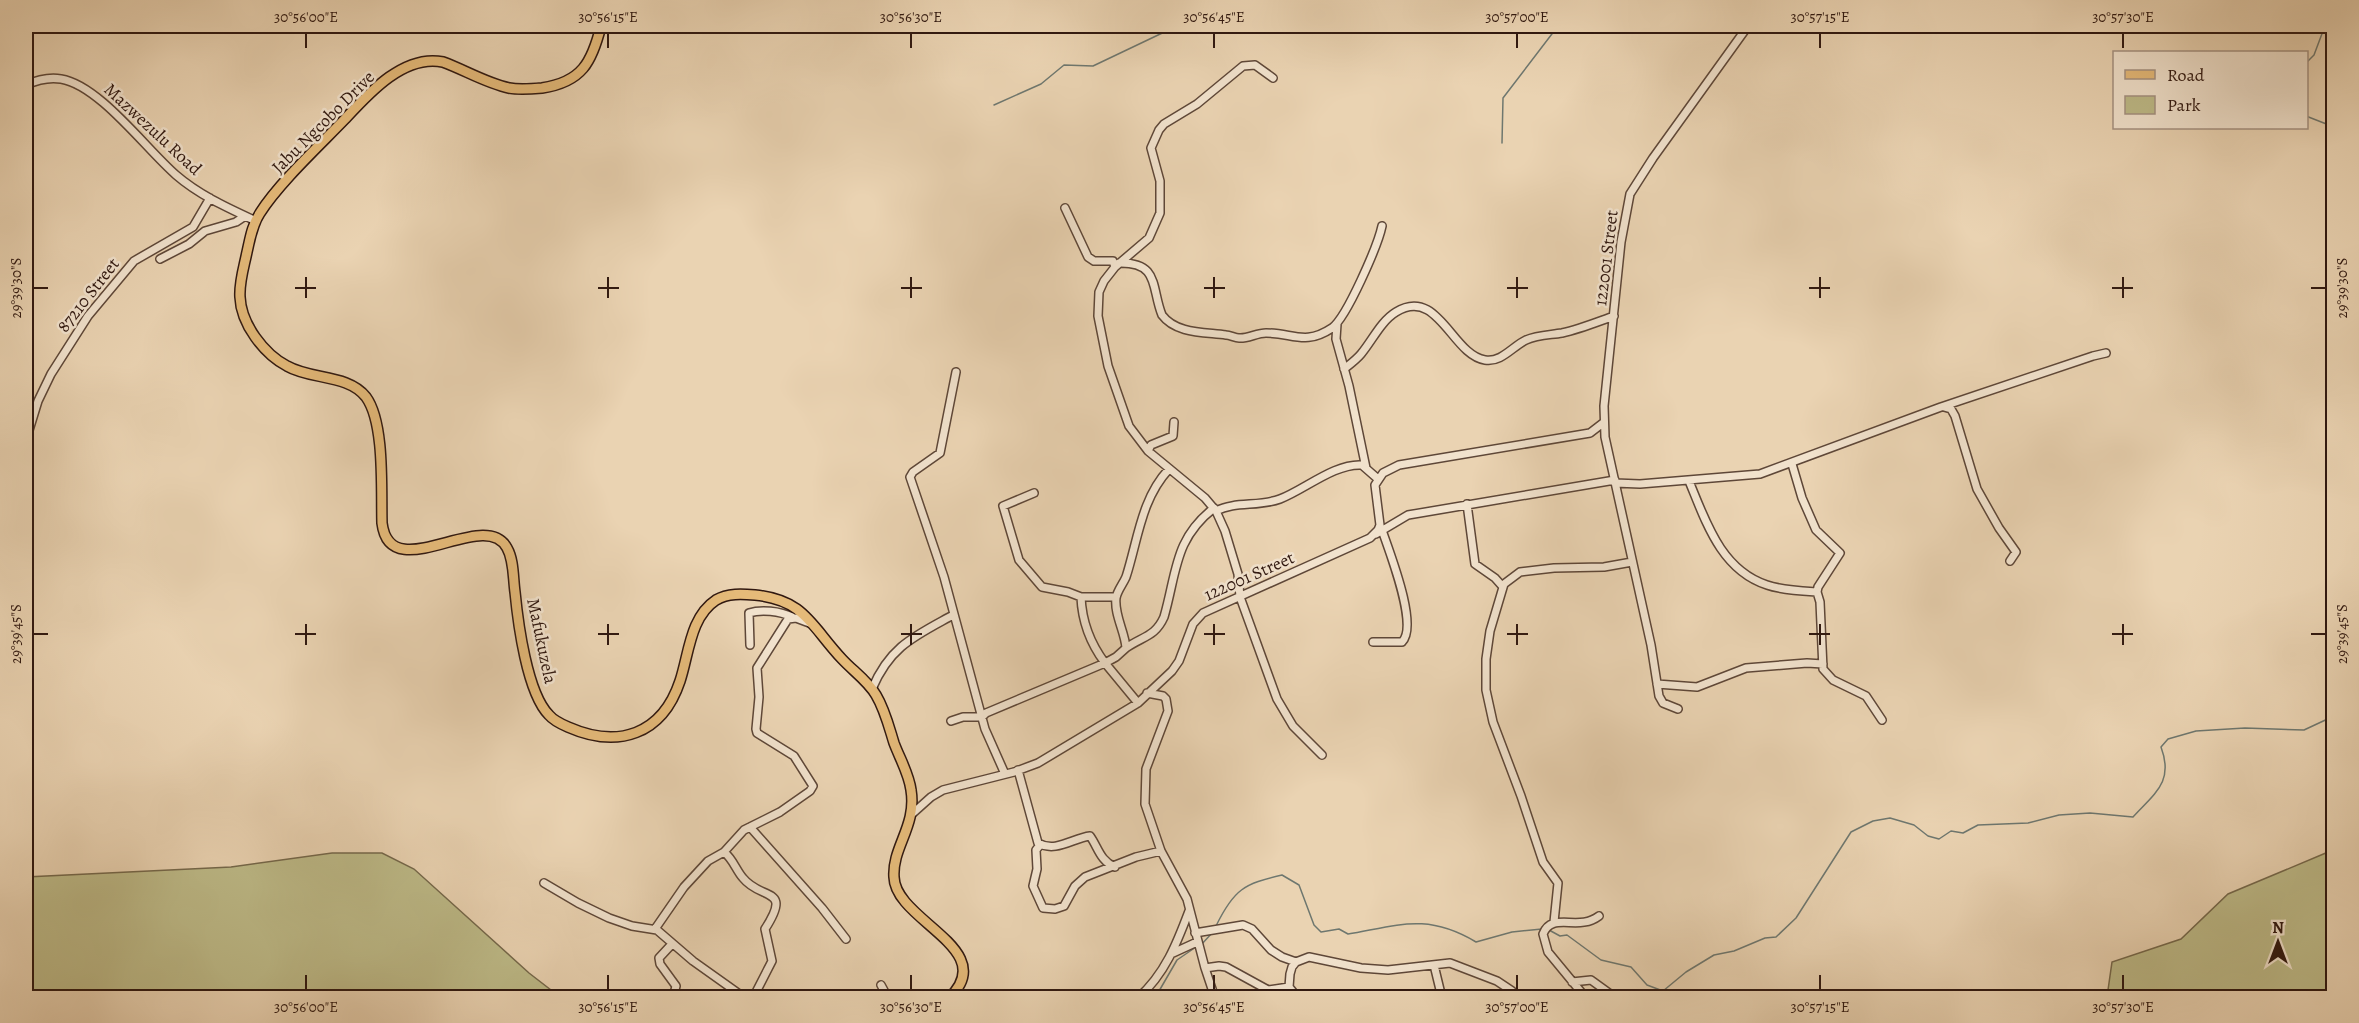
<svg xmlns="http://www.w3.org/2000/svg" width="2359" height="1023" font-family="Alegreya,serif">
	<rect width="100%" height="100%" fill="#ead3b2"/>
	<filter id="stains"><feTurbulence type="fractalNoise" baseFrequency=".00333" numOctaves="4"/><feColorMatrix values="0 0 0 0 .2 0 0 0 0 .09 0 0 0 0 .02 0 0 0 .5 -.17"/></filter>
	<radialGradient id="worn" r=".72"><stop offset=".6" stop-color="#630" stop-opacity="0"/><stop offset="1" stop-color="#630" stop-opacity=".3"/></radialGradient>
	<!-- green -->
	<path fill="#bdba88" stroke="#76694c" stroke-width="1.5" d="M2333 850V997H2107L2112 962 2181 939 2228 894Z
		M332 853H382L414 869 529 973 560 997H26V877L231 867Z"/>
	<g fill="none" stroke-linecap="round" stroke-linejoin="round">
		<!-- stream -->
		<path stroke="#6e776f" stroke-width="1.5" d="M2306 63 2314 55 2323 31 2315 26
			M994 105 1041 84 1064 65 1093 66 1177 26
			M2306 116 2334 127
			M1502 143 1503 98 1558 26
			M1216 926C1234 889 1244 884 1282 875L1299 885 1314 925 1321 932 1339 929 1348 934C1400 925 1427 913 1476 942L1512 932 1542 929
			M1549 930 1560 936 1567 935 1601 960 1631 967 1647 985 1663 991 1686 972 1714 955 1734 951 1765 938 1776 937 1796 918 1851 832 1873 821 1890 818 1914 825 1928 836 1939 839 1951 831 1963 833 1978 825 2028 823 2059 815 2090 813 2133 817C2155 793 2174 782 2161 747L2168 739 2196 731 2245 728 2304 730 2334 716
			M1201 945 1212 933
			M1155 998 1177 960 1196 947"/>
		<defs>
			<path id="minor" d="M1273 78 1255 65 1243 66 1197 104 1164 124 1159 130 1151 148 1160 181V213L1149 238 1115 267 1104 281 1099 292 1098 316 1108 366 1129 426 1148 451 1205 498 1216 511 1225 531 1238 574 1240 597 1277 699 1293 726 1322 755
				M26 85C37 80 49 77 61 79 99 85 146 149 176 175 199 195 228 208 256 221
				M1065 208 1088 257 1094 261H1113L1115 267
				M160 259 189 244 205 231 236 222 245 216
				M1119 263C1160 262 1151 288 1162 315 1176 334 1205 332 1226 335 1230 335 1235 338 1239 338 1247 339 1257 333 1266 333 1293 333 1305 346 1332 328 1347 317 1378 245 1382 226
				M1337 324 1336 339 1349 386 1366 468
				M1344 369C1349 365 1356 360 1361 354 1372 341 1381 321 1396 312 1438 286 1452 355 1485 360 1501 363 1513 346 1526 340 1537 335 1550 335 1562 333 1580 329 1597 322 1614 316
				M956 372 940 453 913 472 910 477 944 577 985 729 1005 774
				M1944 407 1951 409 1955 416 1977 489 1999 528 2016 552 2010 561
				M26 440 38 401 51 374 88 316 134 261 193 227 210 198
				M1148 451 1151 445 1173 436 1174 422
				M1792 464 1802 498 1816 530 1840 553 1818 587 1817 592 1820 602 1823 669 1833 680 1866 696 1882 720
				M1689 481C1706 522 1721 570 1767 585 1781 590 1802 591 1817 592
				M1615 483 1640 484 1760 474 1941 407 2093 356 2106 353
				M1034 493 1003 506 1019 560 1042 587 1068 592 1081 597H1116
				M1467 504 1475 564 1495 578 1503 587
				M1216 511C1235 501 1259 507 1280 499 1304 490 1335 463 1362 465L1378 479
				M1376 534 1408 515 1615 480
				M1081 597C1082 622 1090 643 1105 663L1116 657 1126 648C1125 632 1114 615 1116 598 1117 591 1123 584 1126 577 1138 540 1141 499 1169 469
				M1373 642H1402C1419 626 1389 551 1382 530
				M750 645 749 613C761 609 780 611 792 617
				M1126 648C1143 636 1155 637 1164 617 1177 572 1174 539 1214 508
				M1657 684 1697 687 1746 668 1807 663 1823 664
				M872 689C890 646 915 636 953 615
				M1147 693 1163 696 1166 699 1168 711 1146 769 1145 804 1161 851 1187 899 1205 968 1215 998
				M1678 709 1663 703 1659 696 1651 645 1605 437 1604 406 1621 242 1630 194 1653 158 1748 26
				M951 721 963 717H982L986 713 1105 663 1138 703
				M1018 770 1038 843C1056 853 1073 838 1090 836 1098 847 1100 861 1115 867
				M912 814 931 797 943 790 1014 772 1038 763 1138 703 1172 671 1179 661 1193 624 1203 613 1370 538 1378 530 1380 525 1375 485 1383 473 1399 465 1590 433 1603 423
				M750 827 822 908 846 939
				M1040 845 1036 850 1037 869 1033 886 1043 908 1055 909 1064 906 1075 886 1085 877 1136 857 1161 851
				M724 852C733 859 736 870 743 878 761 901 793 886 765 929L772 961 753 998
				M544 883 578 903 609 918 632 926 657 930 693 961 745 998
				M1554 922 1558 883 1543 862 1521 796 1493 722 1486 690V659L1490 631 1504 584 1520 572 1554 568 1604 567 1632 562
				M655 929 684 887 708 861 724 852 744 830 780 812 810 791 813 786 794 756 757 733 756 729 759 697 757 668 788 619 796 618 812 624
				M1195 933 1243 925 1252 929 1271 950 1282 957 1296 962
				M672 944 659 958 660 964 676 986 673 998
				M1173 953 1197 942
				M1434 965 1442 998
				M1205 968 1219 966 1226 967 1268 990 1289 987
				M1572 982 1591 980 1609 993
				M881 985 888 998
				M1138 998C1165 974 1177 943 1189 911
				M1298 998 1289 987 1290 974 1292 967 1296 962 1309 957 1361 968 1388 970 1450 963 1497 981 1512 991 1518 998
				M1586 998 1548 952 1543 934C1552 911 1578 932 1599 916"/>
			<path id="major" d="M601 26C592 62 582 82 542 88 531 89 519 90 509 88 486 83 465 70 443 62 404 54 369 93 345 119 319 146 279 183 260 213 252 225 250 239 247 252 244 267 239 282 240 297 241 324 264 354 287 366 311 380 348 374 366 397 385 423 381 490 382 523 390 589 485 506 507 548 514 560 513 578 515 592 518 623 527 693 549 715 554 721 561 724 568 727 618 749 662 735 680 681 689 654 690 617 716 600 728 593 742 594 755 595 805 600 811 626 842 659 853 671 868 681 876 695 885 710 889 727 894 743 900 759 909 774 911 790 917 826 892 847 894 877 895 921 1001 949 949 998"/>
		</defs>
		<!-- minor casing -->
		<use href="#minor" stroke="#5e4738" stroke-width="10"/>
		<!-- major casing -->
		<use href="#major" stroke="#301810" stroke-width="12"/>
		<!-- minor -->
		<use href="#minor" stroke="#f1e2cd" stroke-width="7"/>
		<!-- major -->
		<use href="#major" stroke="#e5ba79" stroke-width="9"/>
	</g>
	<!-- ticks -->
	<path fill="none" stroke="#301810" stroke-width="2" d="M306 33V48M608 33V48M911 33V48M1214 33V48M1517 33V48M1820 33V48M2123 33V48M306 277V298M608 277V298M911 277V298M1214 277V298M1517 277V298M1820 277V298M2123 277V298M33 288H48M295 288H316M598 288H619M901 288H922M1204 288H1225M1507 288H1528M1809 288H1830M2112 288H2133M2311 288H2326M306 624V645M608 624V645M911 624V645M1214 624V645M1517 624V645M1820 624V645M2123 624V645M33 634H48M295 634H316M598 634H619M901 634H922M1204 634H1225M1507 634H1528M1809 634H1830M2112 634H2133M2311 634H2326M306 975V990M608 975V990M911 975V990M1214 975V990M1517 975V990M1820 975V990M2123 975V990"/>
	<g text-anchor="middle" stroke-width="5" stroke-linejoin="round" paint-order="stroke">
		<!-- street labels -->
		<g font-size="18" fill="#301810" stroke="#f1e2cd">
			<text transform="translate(323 122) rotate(-45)" y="6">Jabu Ngcobo Drive</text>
			<text transform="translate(153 129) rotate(43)" y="6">Mazwezulu Road</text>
			<text transform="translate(1606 258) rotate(-83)" y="6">122001 Street</text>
			<text transform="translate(88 295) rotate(-52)" y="6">87210 Street</text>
			<text transform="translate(1249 576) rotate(-24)" y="6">122001 Street</text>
			<text transform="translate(542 641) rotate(78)" y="6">Mafukuzela</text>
		</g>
	</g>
	<!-- margin -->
	<rect width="2359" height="1023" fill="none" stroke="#ead3b2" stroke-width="66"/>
	<!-- legend -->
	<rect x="2113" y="51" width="195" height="78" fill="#f1e2cd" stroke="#a49181" stroke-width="1.5"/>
	<rect x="2125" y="70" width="30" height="9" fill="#e5ba79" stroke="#a49181" stroke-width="1.5"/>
	<text x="2167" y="81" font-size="18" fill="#301810">Road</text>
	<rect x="2125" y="96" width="30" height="18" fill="#bdba88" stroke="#a49181" stroke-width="1.5"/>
	<text x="2167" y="111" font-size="18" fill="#301810">Park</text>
	<!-- north arrow -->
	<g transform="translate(2278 942)" stroke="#f1e2cd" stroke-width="4.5" paint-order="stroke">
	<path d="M0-4.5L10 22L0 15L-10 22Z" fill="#301810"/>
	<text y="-9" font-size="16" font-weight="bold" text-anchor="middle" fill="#301810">N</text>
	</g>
	<rect x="33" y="33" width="2293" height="957" fill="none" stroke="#301810" stroke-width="2"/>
	<g font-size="15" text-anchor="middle" fill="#301810">
		<text x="306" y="22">30°56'00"E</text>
		<text x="608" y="22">30°56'15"E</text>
		<text x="911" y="22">30°56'30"E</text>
		<text x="1214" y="22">30°56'45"E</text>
		<text x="1517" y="22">30°57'00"E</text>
		<text x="1820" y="22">30°57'15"E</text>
		<text x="2123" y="22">30°57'30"E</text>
		<text transform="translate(16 288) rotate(-90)" y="5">29°39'30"S</text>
		<text transform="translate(2342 288) rotate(-90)" y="5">29°39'30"S</text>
		<text transform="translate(16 634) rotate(-90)" y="5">29°39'45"S</text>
		<text transform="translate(2342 634) rotate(-90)" y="5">29°39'45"S</text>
		<text x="306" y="1012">30°56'00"E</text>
		<text x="608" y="1012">30°56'15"E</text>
		<text x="911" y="1012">30°56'30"E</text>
		<text x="1214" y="1012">30°56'45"E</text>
		<text x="1517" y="1012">30°57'00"E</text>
		<text x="1820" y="1012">30°57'15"E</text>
		<text x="2123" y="1012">30°57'30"E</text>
	</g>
	<rect width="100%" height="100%" filter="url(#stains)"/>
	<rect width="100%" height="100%" fill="url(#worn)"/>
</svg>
